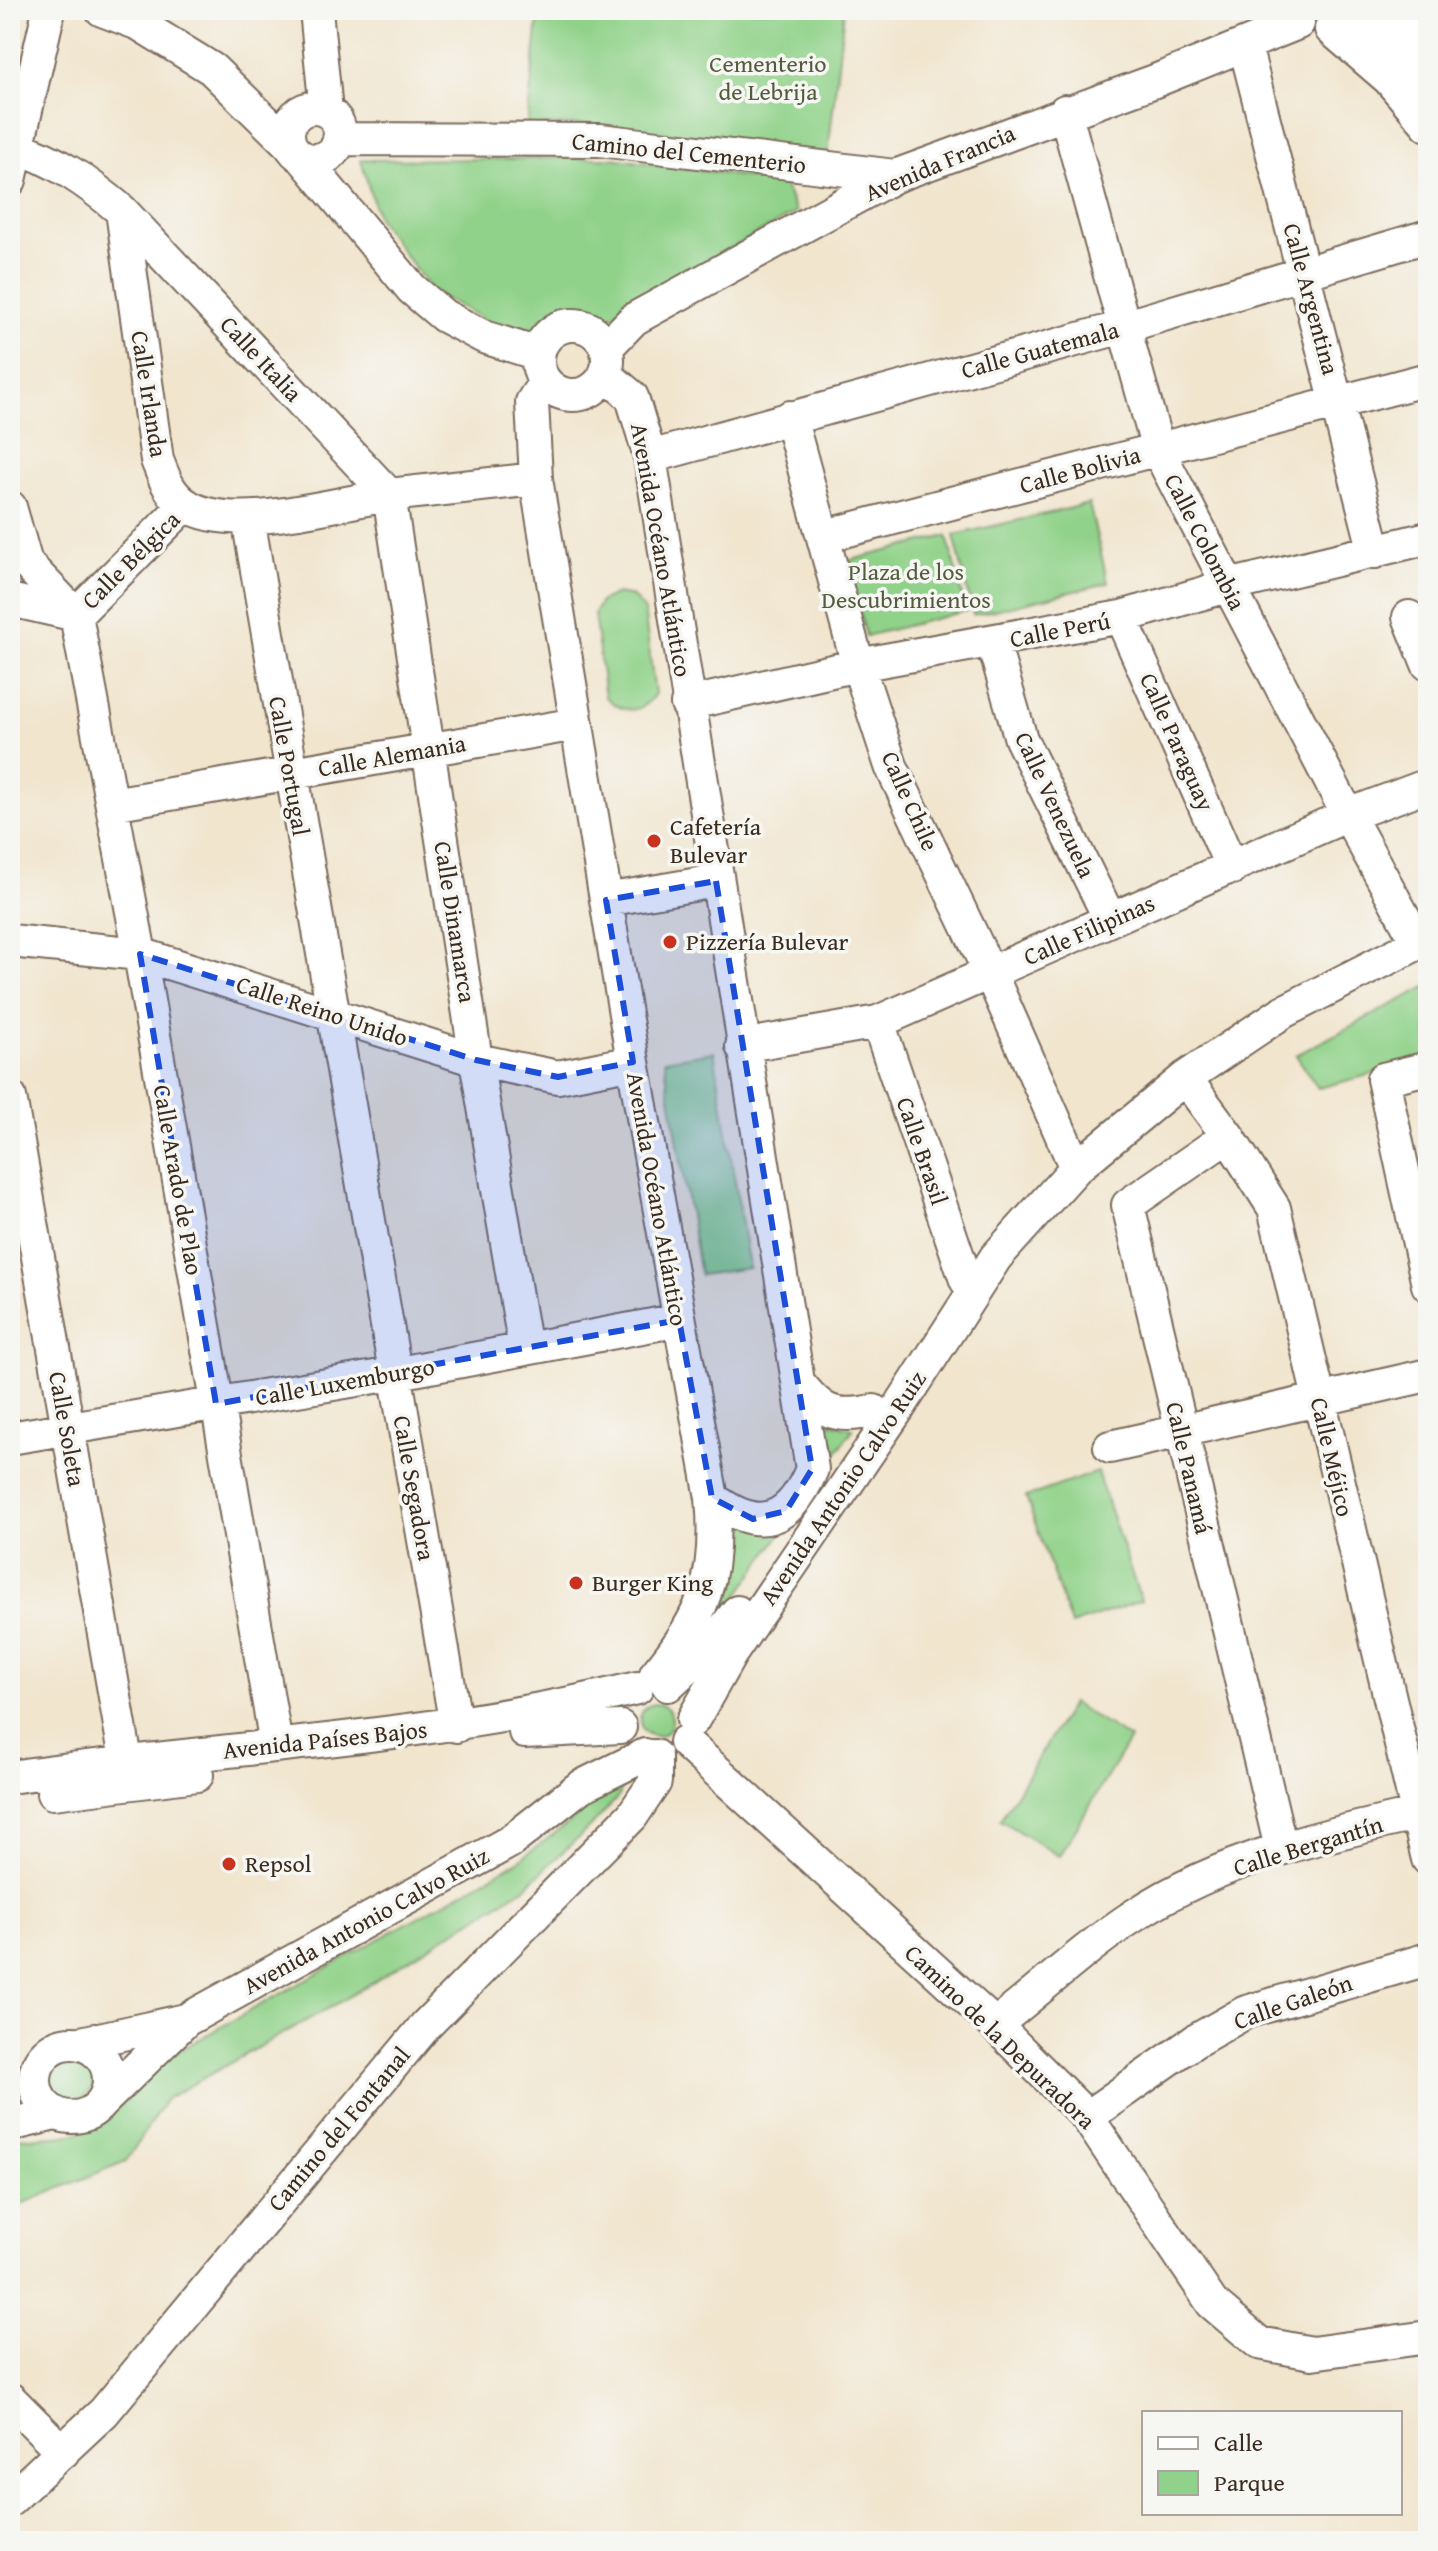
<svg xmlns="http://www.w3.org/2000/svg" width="1438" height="2551" font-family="'Gentium Book Plus',serif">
	<rect width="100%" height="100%" fill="#f6f6f2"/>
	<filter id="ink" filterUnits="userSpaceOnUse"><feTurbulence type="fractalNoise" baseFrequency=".0125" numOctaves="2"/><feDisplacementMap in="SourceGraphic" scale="16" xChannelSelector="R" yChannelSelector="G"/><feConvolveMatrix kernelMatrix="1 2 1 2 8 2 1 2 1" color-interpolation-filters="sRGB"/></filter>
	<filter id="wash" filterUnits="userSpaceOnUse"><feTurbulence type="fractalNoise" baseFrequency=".006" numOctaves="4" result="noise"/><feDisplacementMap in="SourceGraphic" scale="32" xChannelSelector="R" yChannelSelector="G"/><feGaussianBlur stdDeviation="1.8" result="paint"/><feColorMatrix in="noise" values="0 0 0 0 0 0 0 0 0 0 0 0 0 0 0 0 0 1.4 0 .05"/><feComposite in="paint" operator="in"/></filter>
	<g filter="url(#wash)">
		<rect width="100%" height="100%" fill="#f1e5ce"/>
		<!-- green -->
		<path fill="#90d289" stroke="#667e54" stroke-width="2" d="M539 10H844L828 154 594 124 527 126Z
			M611 158 783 182 796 212 603 321 559 315 521 340 431 290 378 219 361 160Z
			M1089 504 1108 583 973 615 954 535Z
			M947 536 966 611 866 636 847 561Z
			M617 594 633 597 644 610 655 694C640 715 624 714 605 697L594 614 601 601Z
			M1428 986V1060L1318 1088 1296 1055Z
			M714 1052 749 1268 700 1275 664 1060Z
			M817 1419 853 1429 824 1470Z
			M1097 1472 1141 1601 1071 1625 1026 1497Z
			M725 1522 785 1527 725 1615 708 1621Z
			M1072 1703 1130 1739 1059 1856 1000 1820Z
			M640 1720a16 16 0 1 1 32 0a16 16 0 1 1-32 0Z
			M624 1781 619 1796 596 1821 524 1888 345 1999 166 2099 126 2161 10 2209V2138C98 2136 100 2133 153 2065L518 1861Z
			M49 2080a22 22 0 1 1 44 0a22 22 0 1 1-44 0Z"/>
	</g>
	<g filter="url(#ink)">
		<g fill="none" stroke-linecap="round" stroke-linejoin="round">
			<defs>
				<path id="minor" d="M102 10 139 24 212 69 289 144
					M316 10 326 111
					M1356 10 1401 50 1428 87
					M1331 29 1389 79 1428 125
					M1245 46 1375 552
					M1401 50 1402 10
					M288 134a26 26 0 1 1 52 0a26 26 0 1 1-52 0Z
					M1065 111 1158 450 1348 815 1418 943
					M339 139 600 140 895 176
					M10 145C53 158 88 182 122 211L389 495 536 479
					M302 157 412 289 444 316 484 337 538 354
					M10 180 49 10
					M122 211 157 460C164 478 170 496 188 506 233 534 336 503 389 495L476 1060 525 1349
					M538 360a35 35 0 1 1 70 0a35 35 0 1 1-70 0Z
					M606 348 634 319 895 176 1155 81 1298 23
					M545 382 532 402 536 479 633 1062 712 1498C760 1534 790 1522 812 1469L650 457 632 397 605 374
					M790 417 858 665 891 766 991 975 1076 1168
					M650 457 1123 327 1428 236
					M10 507 26 563 76 615
					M248 518 456 1726
					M825 536 1428 379
					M10 600 76 615
					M76 615 140 954 276 1745
					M76 615 185 505
					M1121 617 1232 868
					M1409 617 1428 664
					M993 643 1021 739 1110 919
					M687 704 858 665 1121 617 1228 586 1428 538
					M112 804 577 724
					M606 900 716 881
					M10 941 140 954 476 1060 558 1077 633 1062
					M878 1022 966 1280
					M742 1046 878 1022 1348 815 1428 785
					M1428 1068 1383 1079 1428 1285
					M1185 1078 1228 1136 1274 1208 1428 1859
					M10 1097 126 1760
					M1228 1136 1128 1205 1281 1848
					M799 1383C823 1414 835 1418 874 1411
					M10 1438 393 1374 679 1320
					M1110 1447 1428 1375
					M656 1674C705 1615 719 1576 712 1498
					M668 1685 714 1642 737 1612
					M693 1720 730 1655 900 1406 996 1257 1076 1168 1185 1078 1283 1012 1428 938
					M525 1732 620 1727
					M685 1742 995 2025 1087 2117 1212 2303 1259 2343 1312 2353 1428 2337
					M10 1777C219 1747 432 1739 637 1688
					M53 1793 197 1775
					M995 2025C1041 1989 1086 1947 1135 1915 1221 1858 1328 1834 1428 1812
					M35 2080a37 37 0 1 1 74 0a37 37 0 1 1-74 0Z
					M81 2043 186 2020
					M102 2102 186 2020 511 1841 580 1787 645 1755
					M1087 2117 1195 2041 1246 2012 1428 1959
					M10 2125 55 2114
					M10 2399 63 2452
					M10 2500 104 2412 426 2025 632 1816 655 1782V1756"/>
			</defs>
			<!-- minor casing -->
			<use href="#minor" stroke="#7b6b5c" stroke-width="36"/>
			<!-- minor -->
			<use href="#minor" stroke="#fff" stroke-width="32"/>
		</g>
	</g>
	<!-- marked area -->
	<path fill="#1d4ed8" fill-opacity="0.2" stroke="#1d4ed8" stroke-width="6" stroke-dasharray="16 10" stroke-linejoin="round" d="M716 881 812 1469 786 1511 753 1519 712 1498 679 1320 216 1404 140 954 476 1060 558 1077 633 1062 606 900Z"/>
	<!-- markers -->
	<g fill="#c8321e" stroke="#f6f6f2" stroke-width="3">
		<circle cx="654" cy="841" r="8"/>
		<circle cx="670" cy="942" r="8"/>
		<circle cx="576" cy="1583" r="8"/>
		<circle cx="229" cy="1864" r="8"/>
	</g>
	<g text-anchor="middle" stroke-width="7" stroke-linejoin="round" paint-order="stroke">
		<!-- park labels -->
		<g font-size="24" fill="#545c3e" stroke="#f6f6f2">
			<text x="768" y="72">Cementerio<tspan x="768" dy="28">de Lebrija</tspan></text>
			<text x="906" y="580">Plaza de los<tspan x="906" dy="28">Descubrimientos</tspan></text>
		</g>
		<!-- street labels -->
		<g font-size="24" fill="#3b2a1e" stroke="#f6f6f2">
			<text transform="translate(689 153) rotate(6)" y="8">Camino del Cementerio</text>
			<text transform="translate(940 163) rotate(-23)" y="8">Avenida Francia</text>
			<text transform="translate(1311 299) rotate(75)" y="8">Calle Argentina</text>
			<text transform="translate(1040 350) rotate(-15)" y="8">Calle Guatemala</text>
			<text transform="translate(261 359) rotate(47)" y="8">Calle Italia</text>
			<text transform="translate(149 394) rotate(81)" y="8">Calle Irlanda</text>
			<text transform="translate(1080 470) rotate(-15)" y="8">Calle Bolivia</text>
			<text transform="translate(1205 542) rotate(63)" y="8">Calle Colombia</text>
			<text transform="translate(661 550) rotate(80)" y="8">Avenida Océano Atlántico</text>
			<text transform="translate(131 560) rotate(-45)" y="8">Calle Bélgica</text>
			<text transform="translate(1060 630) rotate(-11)" y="8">Calle Perú</text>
			<text transform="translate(1177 742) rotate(66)" y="8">Calle Paraguay</text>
			<text transform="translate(392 756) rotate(-10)" y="8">Calle Alemania</text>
			<text transform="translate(289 766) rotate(80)" y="8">Calle Portugal</text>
			<text transform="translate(910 801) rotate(66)" y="8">Calle Chile</text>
			<text transform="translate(1055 805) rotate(65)" y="8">Calle Venezuela</text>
			<text transform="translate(455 922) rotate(81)" y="8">Calle Dinamarca</text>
			<text transform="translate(1089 930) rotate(-24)" y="8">Calle Filipinas</text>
			<text transform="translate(322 1011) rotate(18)" y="8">Calle Reino Unido</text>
			<text transform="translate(922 1151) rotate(71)" y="8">Calle Brasil</text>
			<text transform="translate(178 1180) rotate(80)" y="8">Calle Arado de Plao</text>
			<text transform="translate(657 1199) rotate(80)" y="8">Avenida Océano Atlántico</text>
			<text transform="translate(345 1382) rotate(-10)" y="8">Calle Luxemburgo</text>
			<text transform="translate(67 1429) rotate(80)" y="8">Calle Soleta</text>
			<text transform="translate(1332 1457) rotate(77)" y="8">Calle Méjico</text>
			<text transform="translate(1189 1468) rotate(77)" y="8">Calle Panamá</text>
			<text transform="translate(414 1488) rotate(80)" y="8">Calle Segadora</text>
			<text transform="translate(843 1488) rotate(-56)" y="8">Avenida Antonio Calvo Ruiz</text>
			<text transform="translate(325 1740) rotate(-6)" y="8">Avenida Países Bajos</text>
			<text transform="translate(1308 1846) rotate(-17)" y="8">Calle Bergantín</text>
			<text transform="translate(366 1921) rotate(-29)" y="8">Avenida Antonio Calvo Ruiz</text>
			<text transform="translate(1293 2002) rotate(-19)" y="8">Calle Galeón</text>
			<text transform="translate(1000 2037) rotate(44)" y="8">Camino de la Depuradora</text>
			<text transform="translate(339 2129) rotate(-50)" y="8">Camino del Fontanal</text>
		</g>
		<!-- poi labels -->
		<g font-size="24" fill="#3b2a1e" stroke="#f6f6f2" text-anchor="start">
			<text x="670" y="835">Cafetería<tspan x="670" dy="28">Bulevar</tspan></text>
			<text x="686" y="950">Pizzería Bulevar</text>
			<text x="592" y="1591">Burger King</text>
			<text x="245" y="1872">Repsol</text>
		</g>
	</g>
	<!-- margin -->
	<rect width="1438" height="2551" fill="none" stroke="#f6f6f2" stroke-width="40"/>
	<!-- legend -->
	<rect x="1142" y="2411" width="260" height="104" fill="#f6f6f2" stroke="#aba49d" stroke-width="2"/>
	<rect x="1158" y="2437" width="40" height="12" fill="#ffffff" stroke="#aba49d" stroke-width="2"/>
	<text x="1214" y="2451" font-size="24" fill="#3b2a1e">Calle</text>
	<rect x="1158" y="2471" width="40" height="24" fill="#90d289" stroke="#aba49d" stroke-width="2"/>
	<text x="1214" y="2491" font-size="24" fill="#3b2a1e">Parque</text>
</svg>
